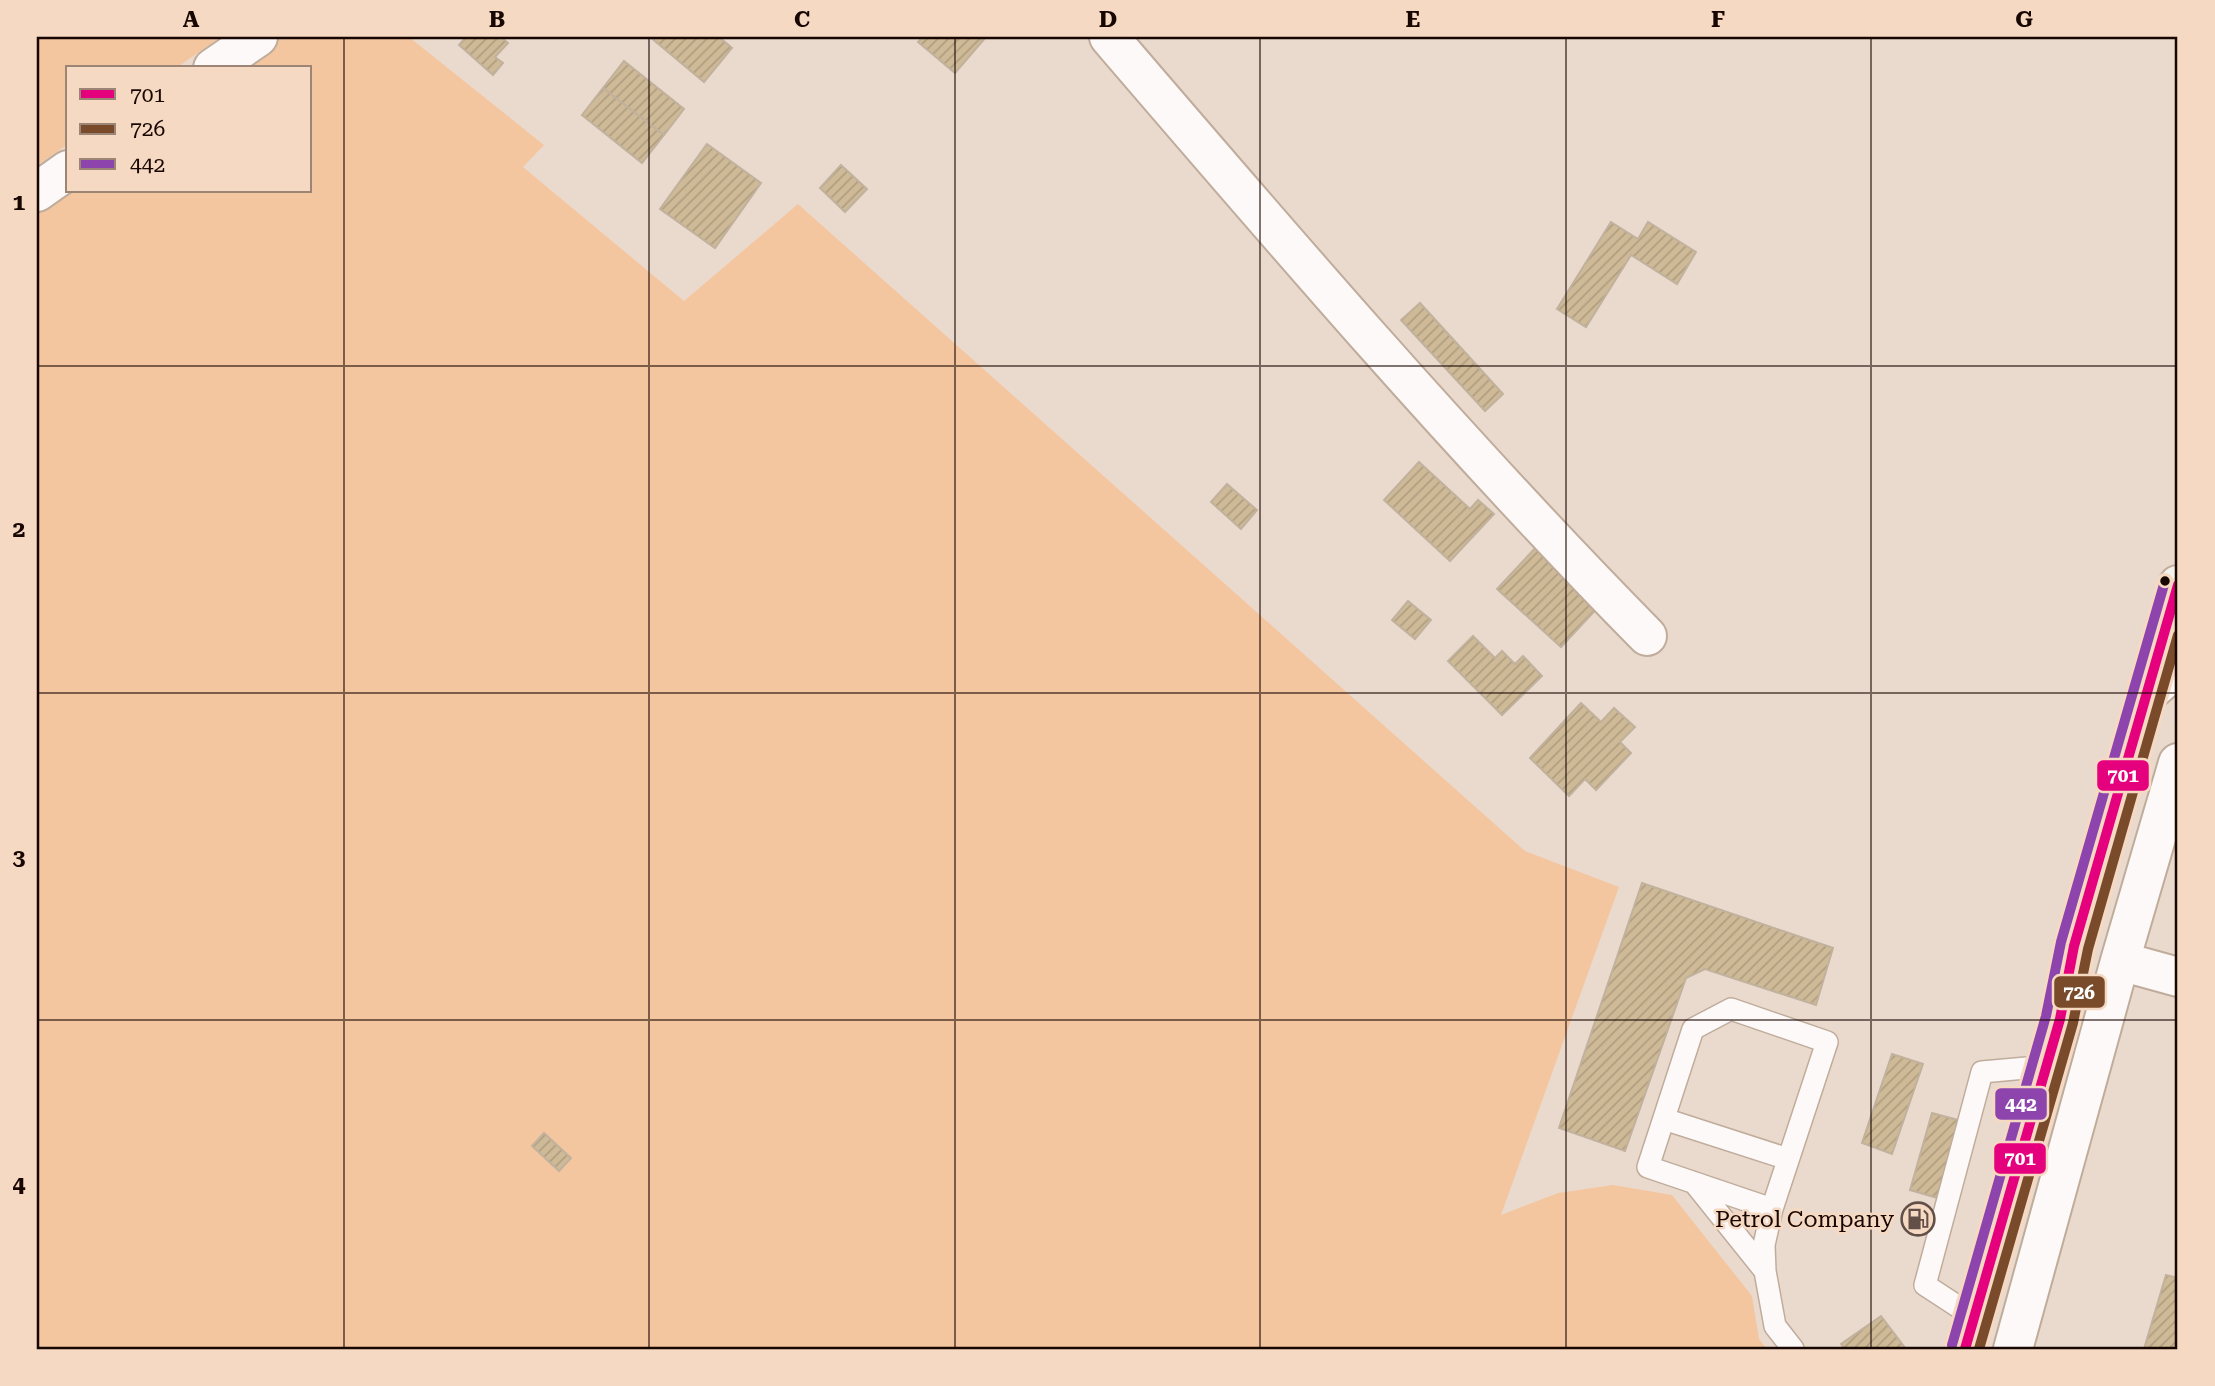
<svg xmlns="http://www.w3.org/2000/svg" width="2215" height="1386" font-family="'Roboto Serif',serif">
	<defs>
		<pattern id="building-hatch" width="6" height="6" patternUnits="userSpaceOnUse" patternTransform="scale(1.75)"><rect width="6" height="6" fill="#ceba97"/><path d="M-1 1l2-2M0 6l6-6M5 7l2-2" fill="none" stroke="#b09e80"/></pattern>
	</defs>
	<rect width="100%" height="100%" fill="#eadace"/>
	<!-- green -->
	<path fill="#f4c6a0" d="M37 37H221L176 68H68V144L38 165Z
		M274 37H409L544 145 523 167 684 301 798 204 1525 851 1619 887 1501 1215 1558 1193 1613 1185 1672 1195 1752 1296 1759 1339 1767 1349H37V204L68 191H310V68H229Z"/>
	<!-- building -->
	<path fill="url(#building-hatch)" stroke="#c1b19d" stroke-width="2" d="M466 37H501L508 43 495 57 503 63 493 75 459 45Z
		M650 37H719L732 48 704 82Z
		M923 37H986L955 73 918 42Z
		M624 61 684 109 664 135 603 88Z
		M603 88 664 135 642 163 582 115Z
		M707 144 761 183 715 248 660 209Z
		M841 165 867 189 845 212 820 188Z
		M1611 222 1638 239 1648 222 1696 252 1677 284 1631 255 1586 327 1557 309Z
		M1420 303 1503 394 1485 411 1401 320Z
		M1419 462 1470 509 1478 500 1494 514 1450 561 1384 500Z
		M1227 484 1257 510 1241 529 1211 502Z
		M1539 544 1602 603 1561 647 1497 589Z
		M1408 601 1431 620 1415 639 1392 620Z
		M1473 636 1495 658 1502 651 1515 664 1523 656 1542 676 1502 715 1448 661Z
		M1581 703 1601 722 1614 708 1635 727 1620 742 1631 753 1596 790 1585 779 1569 796 1530 758Z
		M1642 883 1833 948 1816 1005 1705 969 1686 978 1625 1151 1559 1128Z
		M1892 1054 1923 1064 1892 1154 1862 1143Z
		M1932 1113 1973 1124 1951 1202 1910 1190Z
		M544 1133 571 1158 559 1171 532 1146Z
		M2166 1275 2178 1278V1349H2144Z
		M1881 1316 1906 1349H1845L1841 1344Z"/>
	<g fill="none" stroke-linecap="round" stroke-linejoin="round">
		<defs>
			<path id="lane" d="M1731 1009 1827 1042 1772 1209 1648 1167 1693 1029Z
				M1664 1119 1788 1159
				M1696 1185 1765 1271
				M1772 1209 1764 1245 1765 1271 1775 1326 1793 1349
				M1974 1317 1925 1285 1982 1072 2047 1066"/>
			<path id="street" d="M1109 37C1284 241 1458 444 1647 636
				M213 68 258 37
				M37 192 68 170
				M2146 695 2174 670 2178 654
				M2120 961 2178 977
				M2013 1349 2120 961 2178 763"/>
			<path id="secondary" d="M1965 1349 2060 1019 2074 946 2178 585"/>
		</defs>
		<!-- lane casing -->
		<use href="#lane" stroke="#c0ac9b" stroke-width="24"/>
		<!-- street casing -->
		<use href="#street" stroke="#c0ac9b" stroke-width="42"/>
		<!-- secondary casing -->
		<use href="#secondary" stroke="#c0ac9b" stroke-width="42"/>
		<!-- lane -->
		<use href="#lane" stroke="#fcf9f8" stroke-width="21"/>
		<!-- street -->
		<use href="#street" stroke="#fcf9f8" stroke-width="38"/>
		<!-- secondary -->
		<use href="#secondary" stroke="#f3f2ed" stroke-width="38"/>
		<defs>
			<path id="bus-1" d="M1965 1349 2060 1019 2074 946 2178 585"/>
			<path id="bus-2" d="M1979 1349 2073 1023 2088 949 2178 635"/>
			<path id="bus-3" d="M1952 1345 2046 1016 2061 942 2165 581"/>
		</defs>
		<!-- bus-1 casing -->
		<use href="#bus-1" stroke="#f5d9c3" stroke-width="16"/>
		<!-- bus-2 casing -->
		<use href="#bus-2" stroke="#f5d9c3" stroke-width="16"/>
		<!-- bus-3 casing -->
		<use href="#bus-3" stroke="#f5d9c3" stroke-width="16"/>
		<!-- bus-1 -->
		<use href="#bus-1" stroke="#e5007d" stroke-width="10"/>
		<!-- bus-2 -->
		<use href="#bus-2" stroke="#7a4b2a" stroke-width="10"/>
		<!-- bus-3 -->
		<use href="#bus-3" stroke="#8e44ad" stroke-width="10"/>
	</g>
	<!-- grid -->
	<path fill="none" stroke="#180600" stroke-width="2" stroke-opacity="0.55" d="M344 37V1349M649 37V1349M955 37V1349M1260 37V1349M1566 37V1349M1871 37V1349M37 366H2178M37 693H2178M37 1020H2178"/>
	<!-- icons -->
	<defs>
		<symbol id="fuel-ring" viewBox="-11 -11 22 22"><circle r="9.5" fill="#f5d9c3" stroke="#625048" stroke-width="1.5"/><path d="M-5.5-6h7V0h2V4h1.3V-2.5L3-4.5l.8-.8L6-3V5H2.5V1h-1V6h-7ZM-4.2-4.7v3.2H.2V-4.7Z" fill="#625048"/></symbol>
	</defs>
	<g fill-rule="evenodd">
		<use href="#fuel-ring" x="1899" y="1200" width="38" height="38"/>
	</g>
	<!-- markers -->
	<circle fill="#180600" stroke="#f5d9c3" stroke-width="2.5" cx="2165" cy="581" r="6"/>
	<g text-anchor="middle" stroke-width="5" stroke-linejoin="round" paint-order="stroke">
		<!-- poi labels -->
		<g font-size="23" fill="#180600" stroke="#f5d9c3" text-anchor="end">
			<text x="1894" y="1227">Petrol Company</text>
		</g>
	</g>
	<g stroke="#f5d9c3" stroke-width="2.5">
		<rect x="2096" y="759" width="54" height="33" rx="7" fill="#e5007d"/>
		<rect x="2053" y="975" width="53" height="34" rx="7" fill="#7a4b2a"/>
		<rect x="1994" y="1087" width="54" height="34" rx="7" fill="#8e44ad"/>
		<rect x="1993" y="1142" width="54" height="33" rx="7" fill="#e5007d"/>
	</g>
	<g font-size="19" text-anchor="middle" font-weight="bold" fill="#fff">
		<text x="2123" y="782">701</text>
		<text x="2079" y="999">726</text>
		<text x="2021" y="1111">442</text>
		<text x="2020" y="1165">701</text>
	</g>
	<!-- border -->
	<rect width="2215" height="1386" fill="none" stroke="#f5d9c3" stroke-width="77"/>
	<!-- legend -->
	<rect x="66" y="66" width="245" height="126" fill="#f5d9c3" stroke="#9d8575" stroke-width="2"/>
	<rect x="80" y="89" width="35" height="10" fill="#e5007d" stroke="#9d8575" stroke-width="2"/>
	<text x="130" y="102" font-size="21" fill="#180600">701</text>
	<rect x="80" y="124" width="35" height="10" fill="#7a4b2a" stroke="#9d8575" stroke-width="2"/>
	<text x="130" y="136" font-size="21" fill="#180600">726</text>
	<rect x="80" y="159" width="35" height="10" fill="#8e44ad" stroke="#9d8575" stroke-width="2"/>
	<text x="130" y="172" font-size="21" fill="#180600">442</text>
	<rect x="38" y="38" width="2138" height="1310" fill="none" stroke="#180600" stroke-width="2.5"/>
	<g font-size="23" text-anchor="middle" font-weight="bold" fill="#180600">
		<text x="191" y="27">A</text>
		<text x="497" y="27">B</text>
		<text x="802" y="27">C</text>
		<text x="1108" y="27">D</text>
		<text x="1413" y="27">E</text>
		<text x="1718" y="27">F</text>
		<text x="2024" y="27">G</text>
		<text x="19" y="210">1</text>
		<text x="19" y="537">2</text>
		<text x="19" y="865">3</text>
		<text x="19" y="1192">4</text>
	</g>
</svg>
